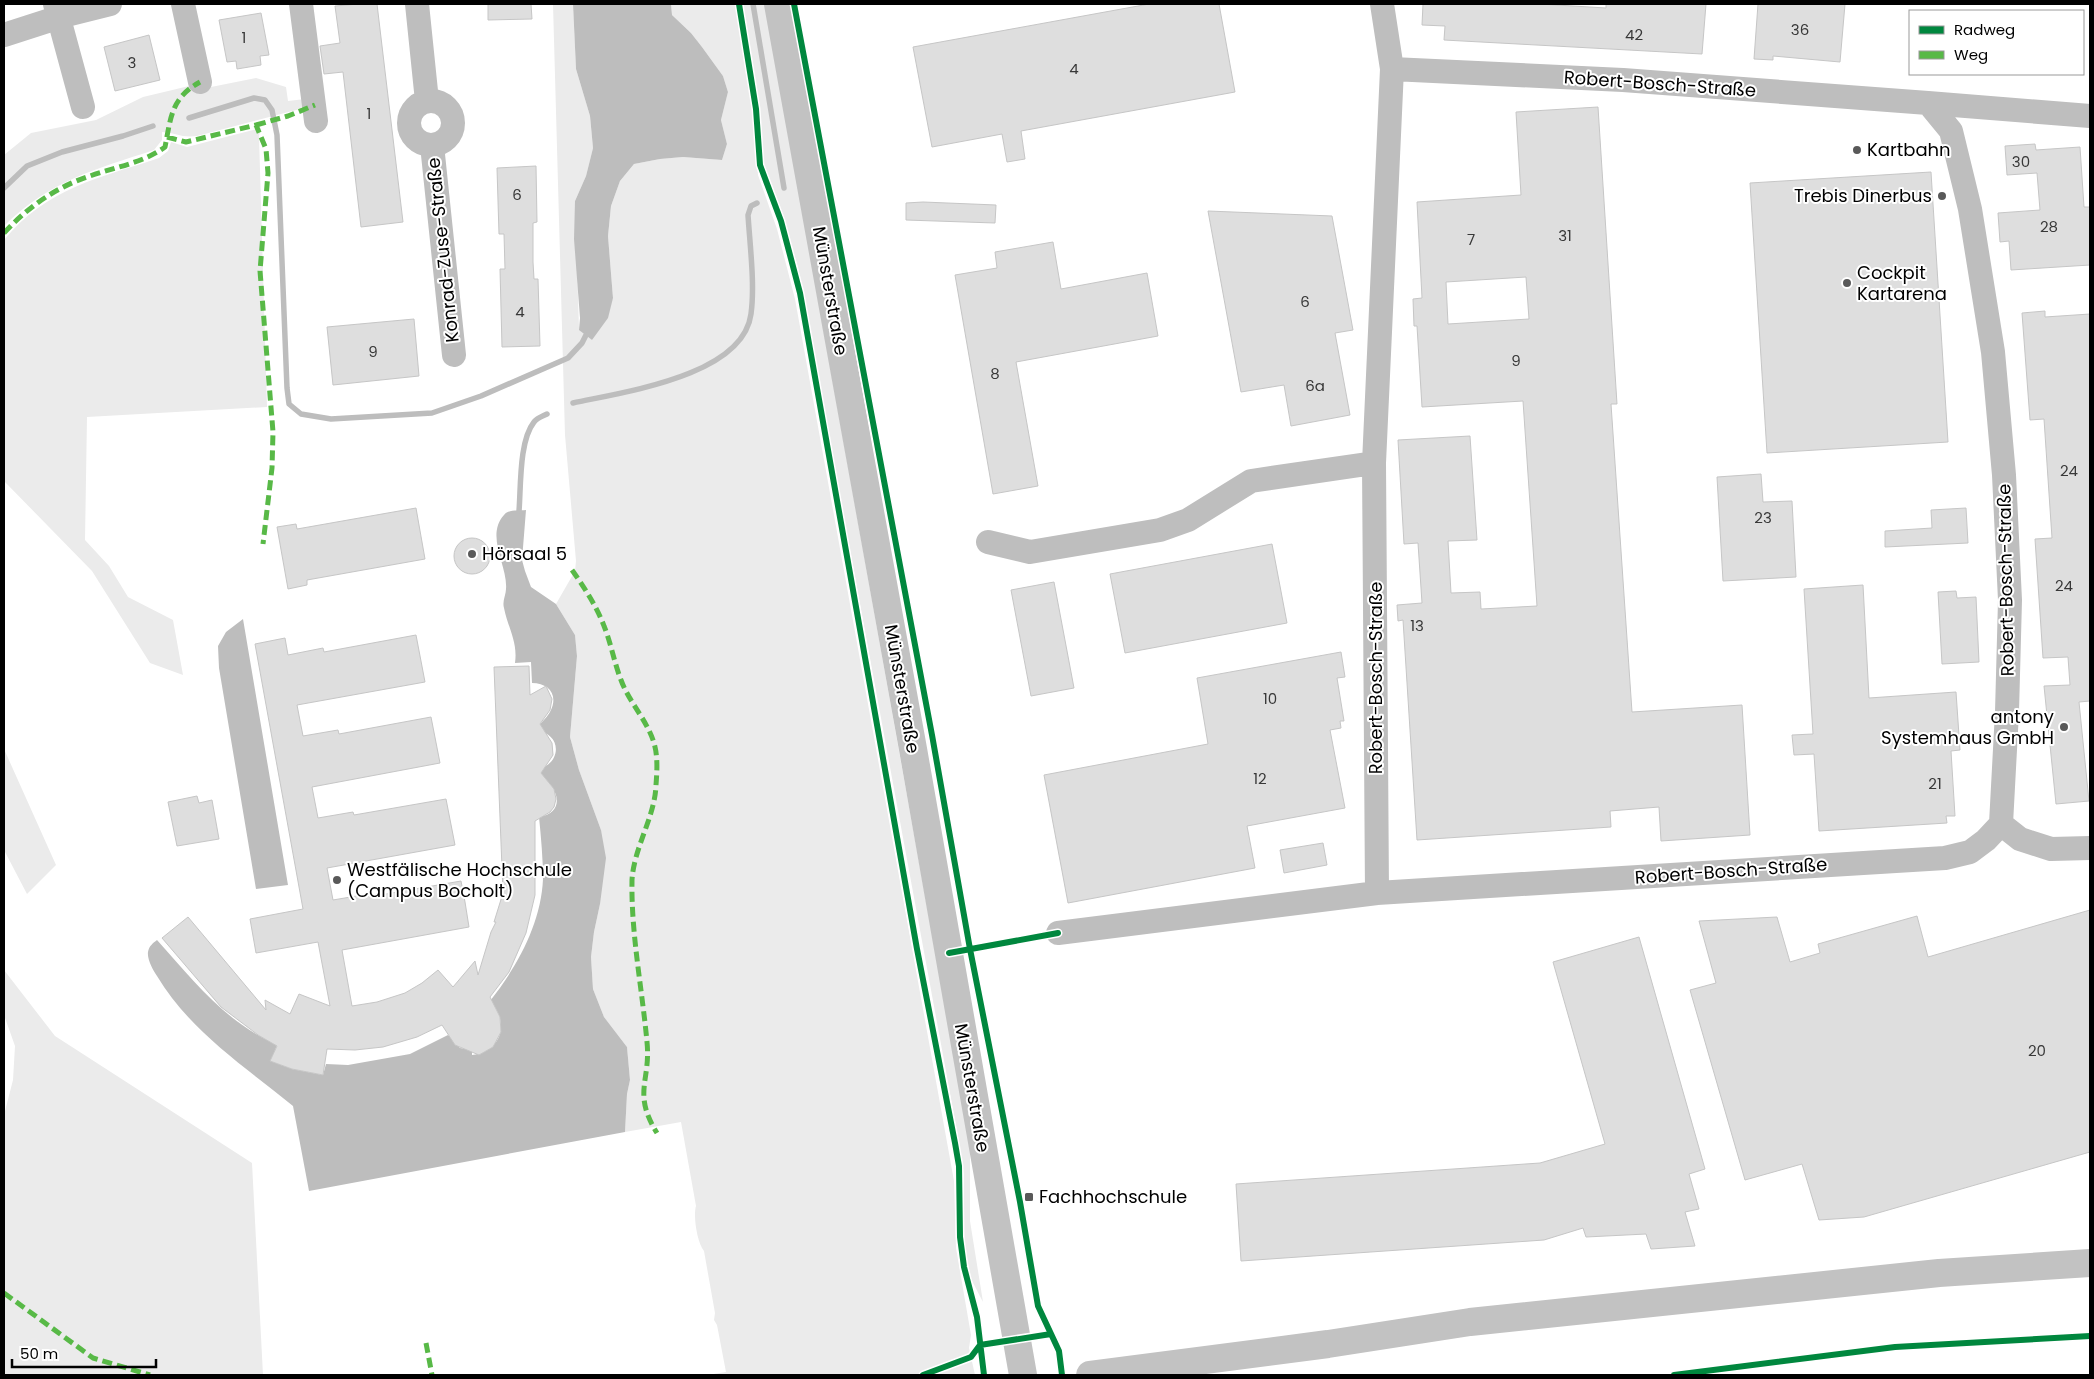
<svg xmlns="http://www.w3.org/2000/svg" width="2094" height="1379" font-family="Poppins,sans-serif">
	<rect width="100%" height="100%" fill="#fff"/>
	<!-- green -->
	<path fill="#ebebeb" d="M553 4H573L576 69 590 116 593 148 586 176 575 201 579 329 592 340 613 298 608 236 611 206 620 181 634 164 660 159 683 157 722 160 727 144 721 120 728 92 723 76 702 47 691 33 672 15 671 4H736L751 96 758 175 777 229 795 299 954 1181 956 1248 971 1335 969 1348 975 1375H707L726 1372 717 1325 714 1320 715 1313 704 1251C697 1242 693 1216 696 1206L681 1122 625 1132 627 1094 630 1080 627 1047 604 1017 593 989 591 957 594 932 600 904 601 830 579 770 570 737 577 656 575 635 556 604 575 571 576 561 565 435Z
		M743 4H765L970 1147V1221L983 1302 971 1279 964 1242V1175L959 1142 798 267 781 213 764 171 757 90Z
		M256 78 286 87 288 101 305 99 306 102 300 109 197 136C181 138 177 133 162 132V140L154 150C94 170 51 180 4 226V155L31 133 96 120 143 97 210 81 211 87Z
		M261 128 259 136 267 407 87 417 85 540 109 566 128 597 173 620 183 675 150 663 92 571 4 481V240C47 188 99 178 159 158L168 151 171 142 187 147Z
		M4 749 56 865 27 894 4 850Z
		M4 970 55 1036 252 1163 263 1375H4V1115L13 1080 15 1046 4 1015Z"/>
	<!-- water -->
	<path fill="#bdbdbd" d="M573 4H671L672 15 691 33 702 47 723 76 728 92 721 120 727 144 722 160 683 157 660 159 634 164 620 181 611 206 608 236 613 298 608 318 592 340 579 330 580 318 574 239 575 201 586 176 593 148 590 116 576 69Z
		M526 510 522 560 525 571 531 587 556 604 575 635 577 656 570 737 579 770 601 830 606 858 600 904 594 932 591 957 593 989 604 1017 627 1047 630 1080 627 1094 625 1132 309 1191 293 1106C244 1066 190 1031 157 976 153 970 147 959 148 952 149 946 153 943 157 940 195 982 224 1021 277 1045L271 1061 292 1069 323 1075 326 1064 348 1065 410 1054 448 1035 460 1048 472 1050V1055C502 1051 510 1023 490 1001 517 967 541 924 543 879 543 859 541 837 539 817 561 813 561 796 548 782L537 781V769C562 765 563 732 535 731 539 724 546 719 550 712 559 695 549 683 532 683L531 662 515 663C518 642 508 628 504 608 502 601 506 595 506 589 508 566 485 536 504 515 509 509 519 511 526 510Z
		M243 619 288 885 256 889 219 668 218 646 226 632Z"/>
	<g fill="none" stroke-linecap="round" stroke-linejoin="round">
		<!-- stream -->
		<path stroke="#bdbdbd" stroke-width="5.5" d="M753 4 784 188
			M189 118 254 98 265 100 272 110 277 135 287 388 289 404 301 414 331 419 432 413 481 396 568 358 582 343 586 335
			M4 188 27 166 62 152 123 136 153 126
			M573 403C623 392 743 376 751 314 755 285 750 246 748 215L751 206 757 203
			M519 511C521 486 519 441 534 422 537 418 543 416 547 414"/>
	</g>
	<!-- building -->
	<path fill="#dedede" stroke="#c6c6c6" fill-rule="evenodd" d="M359 4H377L403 222 361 227 343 72 324 74 320 46 340 43 335 6Z
		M488 4H531L532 19 488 20Z
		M1149 4H1219L1235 92 1021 131 1025 159 1007 162 1002 134 932 147 913 47Z
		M1423 4H1540L1606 8V4H1706L1702 54 1444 40 1445 26 1422 25Z
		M1758 4H1845L1840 62 1773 56V60L1754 59Z
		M261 13 269 55 260 56 261 65 237 69 236 61 227 62 219 20Z
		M149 35 160 80 115 91 104 47Z
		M1598 107 1617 404H1611L1632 712 1742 705 1750 835 1661 841 1659 807 1610 811 1611 827 1417 840 1403 620 1398 621 1397 605 1422 603 1418 543 1404 544 1398 440 1470 436 1477 540 1448 541 1451 593 1480 592 1481 609 1537 606 1523 401 1422 407 1417 326H1414L1413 299 1422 298 1417 202 1521 195 1516 112ZM1526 277 1529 319 1448 324 1446 282Z
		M2035 144 2036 150 2080 147 2084 207H2090V265L2011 270 2009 241 2000 242 1998 213 2040 210 2037 173 2007 175 2005 146Z
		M536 166 537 222 533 223V262L534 279H538L540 346 502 347 500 269H505L504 234H499L497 168Z
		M1931 172 1948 442 1767 453 1750 183Z
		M923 202 996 205 995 223 906 220V203Z
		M1208 211 1332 216 1353 330 1335 333 1350 415 1291 426 1284 385 1241 392Z
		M1053 242 1061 289 1147 273 1158 336 1016 362 1038 486 993 494 955 275 997 268 995 252Z
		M2045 311V317L2090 314V701L2079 702 2089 801 2056 804 2044 686 2070 685 2068 657 2043 658 2035 539 2052 538 2044 419 2030 420 2022 313Z
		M414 319 419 376 333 385 327 327Z
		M1761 474 1763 502 1792 501 1796 577 1723 581 1717 477Z
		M416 508 425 559 307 580V585L288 589 277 527 296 524 297 529Z
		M1966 508 1968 543 1885 547V531L1932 528 1931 510Z
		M454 556a18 18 0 1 1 36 0a18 18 0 1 1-36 0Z
		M1272 544 1287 623 1125 653 1110 574Z
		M1054 582 1074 688 1031 696 1011 590Z
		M1863 585 1869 698 1956 692 1960 750 1951 751 1955 816H1946L1947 823 1819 831 1814 754 1794 755 1792 735 1813 734 1804 589Z
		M1956 591 1957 598 1976 597 1979 662 1942 664 1938 592Z
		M416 635 425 682 297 705 303 736 338 730 339 734 431 717 440 763 312 787 318 818 353 812 354 815 446 799 455 845 327 868 333 900 368 894 369 897 461 881 465 902 469 927 342 950 352 1006 377 1002 405 993 422 983 438 970 453 987 475 961 478 975 491 932 496 922H494L503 893 494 667 529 666 530 695 546 686 552 699 550 710 540 724 552 743 553 755 541 773 554 789 556 799 554 807 550 812 535 821V895L526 933 509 972 490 997 500 1017 501 1032 493 1047 479 1055 455 1045 442 1025 417 1037 383 1047 355 1050 327 1049 323 1075 292 1069 270 1061 277 1046 258 1035 221 1007 162 938 188 917 266 1010 265 1000 290 1014 299 994 330 1006 318 942 256 953 250 919 303 909 255 644 285 638 288 655 323 648 324 652Z
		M1341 652 1345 677 1337 678 1344 721H1340L1341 728 1330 730 1345 808 1247 826 1255 868 1068 903 1044 775 1208 744 1197 678Z
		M197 796 199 803 212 800 219 839 177 846 168 802Z
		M1323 843 1327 865 1284 873 1280 850Z
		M2090 910V1152L1864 1217 1819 1220 1802 1164 1745 1180 1690 990 1716 983 1699 921 1777 917 1790 962 1820 953 1818 944 1917 916 1928 957Z
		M1639 937 1705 1169 1689 1174 1699 1209 1685 1212 1695 1246 1651 1249 1646 1234 1586 1237 1583 1228 1544 1240 1241 1261 1236 1184 1540 1163 1605 1144 1553 962Z"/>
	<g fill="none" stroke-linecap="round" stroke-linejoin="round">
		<!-- minor -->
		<path stroke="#bebebe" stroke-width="24" d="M55 4 83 107
			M183 4 200 82
			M301 4 316 121
			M417 4 427 101
			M4 35 66 15 110 4
			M409 123a22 22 0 1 1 44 0a22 22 0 1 1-44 0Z
			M1928 103 2090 116
			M432 145 454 355
			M988 542 1030 552 1160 530 1188 520 1251 481 1374 463
			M2001 824 2020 839 2051 849 2090 848
			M1377 893 1945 858 1970 852 1986 840 2001 824 2007 712 2010 600 2004 475 1993 352 1970 209 1951 131 1928 103 1623 80 1392 69
			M1058 933 1377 893 1374 463 1392 69 1382 4"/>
		<!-- secondary -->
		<path stroke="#c2c2c2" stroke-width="28" d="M778 4 913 749 1023 1375
			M1090 1375 1328 1344 1470 1322 1939 1273 2090 1263"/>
		<!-- quiet -->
		<path stroke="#58b947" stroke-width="5" stroke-dasharray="10 5" stroke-linecap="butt" d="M256 125 288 116 315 105
			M167 137 186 142 256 125 266 149 268 173 260 271 273 432 272 468 263 544
			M4 233C28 207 56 187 90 176 115 167 143 163 165 147 171 117 171 98 200 82
			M572 570C584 587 597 607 604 626 611 643 614 662 621 680 629 702 647 720 654 743 658 756 657 772 656 785 655 817 634 847 632 880 631 934 642 988 647 1042 651 1081 632 1093 657 1133
			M4 1293 93 1358 150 1375
			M426 1343 432 1375"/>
		<defs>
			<path id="cycleway" d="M739 4 756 109 760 165 781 221 800 293 917 949 955 1143 959 1166 960 1237 964 1267 977 1317 984 1375
				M794 4 932 735 970 949 1020 1202 1038 1306 1059 1351 1062 1375
				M949 953 1058 933
				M923 1375 971 1357 980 1345 1051 1334
				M1674 1375 1895 1347 2090 1336"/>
		</defs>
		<!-- cycleway casing -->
		<use href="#cycleway" stroke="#fff" stroke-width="9"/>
		<!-- cycleway -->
		<use href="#cycleway" stroke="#00873e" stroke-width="6"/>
	</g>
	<!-- markers -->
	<g fill="#595959" stroke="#fff" stroke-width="2">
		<circle cx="1857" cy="150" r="5"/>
		<circle cx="1942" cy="196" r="5"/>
		<circle cx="1847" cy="283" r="5"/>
		<circle cx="472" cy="554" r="5"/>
		<circle cx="2064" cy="727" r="5"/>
		<circle cx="337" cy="880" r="5"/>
		<rect x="1024" y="1192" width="10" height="10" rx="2.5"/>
	</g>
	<g text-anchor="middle" stroke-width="4" stroke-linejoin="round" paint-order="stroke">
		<!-- number labels -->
		<g font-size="15" fill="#383838">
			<text x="1800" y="35">36</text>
			<text x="1634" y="40">42</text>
			<text x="244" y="43">1</text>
			<text x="132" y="68">3</text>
			<text x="1074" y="74">4</text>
			<text x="369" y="119">1</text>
			<text x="2021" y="167">30</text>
			<text x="517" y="200">6</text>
			<text x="2049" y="232">28</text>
			<text x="1565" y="241">31</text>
			<text x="1471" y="245">7</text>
			<text x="1305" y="307">6</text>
			<text x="520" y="317">4</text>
			<text x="373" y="357">9</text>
			<text x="1516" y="366">9</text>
			<text x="995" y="379">8</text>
			<text x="1315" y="391">6a</text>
			<text x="2069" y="476">24</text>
			<text x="1763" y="523">23</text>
			<text x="2064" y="591">24</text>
			<text x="1417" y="631">13</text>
			<text x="1270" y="704">10</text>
			<text x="1260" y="784">12</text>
			<text x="1935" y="789">21</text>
			<text x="2037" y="1056">20</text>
		</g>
		<!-- street labels -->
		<g font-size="18" fill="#000" stroke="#fff">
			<text transform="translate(1660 84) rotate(4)" y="6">Robert-Bosch-Straße</text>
			<text transform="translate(443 250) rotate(-96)" y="6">Konrad-Zuse-Straße</text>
			<text transform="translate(830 291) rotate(80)" y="6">Münsterstraße</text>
			<text transform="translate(2006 580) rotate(-91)" y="6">Robert-Bosch-Straße</text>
			<text transform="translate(1376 678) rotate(-90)" y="6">Robert-Bosch-Straße</text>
			<text transform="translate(902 689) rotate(80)" y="6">Münsterstraße</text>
			<text transform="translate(1731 871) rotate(-4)" y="6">Robert-Bosch-Straße</text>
			<text transform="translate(972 1088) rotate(80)" y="6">Münsterstraße</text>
		</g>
		<!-- poi labels -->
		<g font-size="18" fill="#000" stroke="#fff" text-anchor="start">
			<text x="1867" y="156">Kartbahn</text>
			<text x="1932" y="202" text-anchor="end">Trebis Dinerbus</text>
			<text x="1857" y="279">Cockpit<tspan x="1857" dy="21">Kartarena</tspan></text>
			<text x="482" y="560">Hörsaal 5</text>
			<text x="2054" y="723" text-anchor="end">antony<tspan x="2054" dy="21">Systemhaus GmbH</tspan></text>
			<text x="347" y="876">Westfälische Hochschule<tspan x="347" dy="21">(Campus Bocholt)</tspan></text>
			<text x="1039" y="1203">Fachhochschule</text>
		</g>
	</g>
	<!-- border -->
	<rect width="2094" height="1379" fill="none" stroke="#000000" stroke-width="10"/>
	<!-- legend -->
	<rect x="1909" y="10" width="175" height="65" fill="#ffffff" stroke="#999999"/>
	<rect x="1919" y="26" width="25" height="8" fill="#00873e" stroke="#999999"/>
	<text x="1954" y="35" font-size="15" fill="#000000">Radweg</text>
	<rect x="1919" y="51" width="25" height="8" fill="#58b947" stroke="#999999"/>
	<text x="1954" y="60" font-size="15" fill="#000000">Weg</text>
	<!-- scale -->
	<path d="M12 1359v8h144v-8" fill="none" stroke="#000000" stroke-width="2.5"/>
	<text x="20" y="1359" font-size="15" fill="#000000" stroke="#ffffff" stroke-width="4" paint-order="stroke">50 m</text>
</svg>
